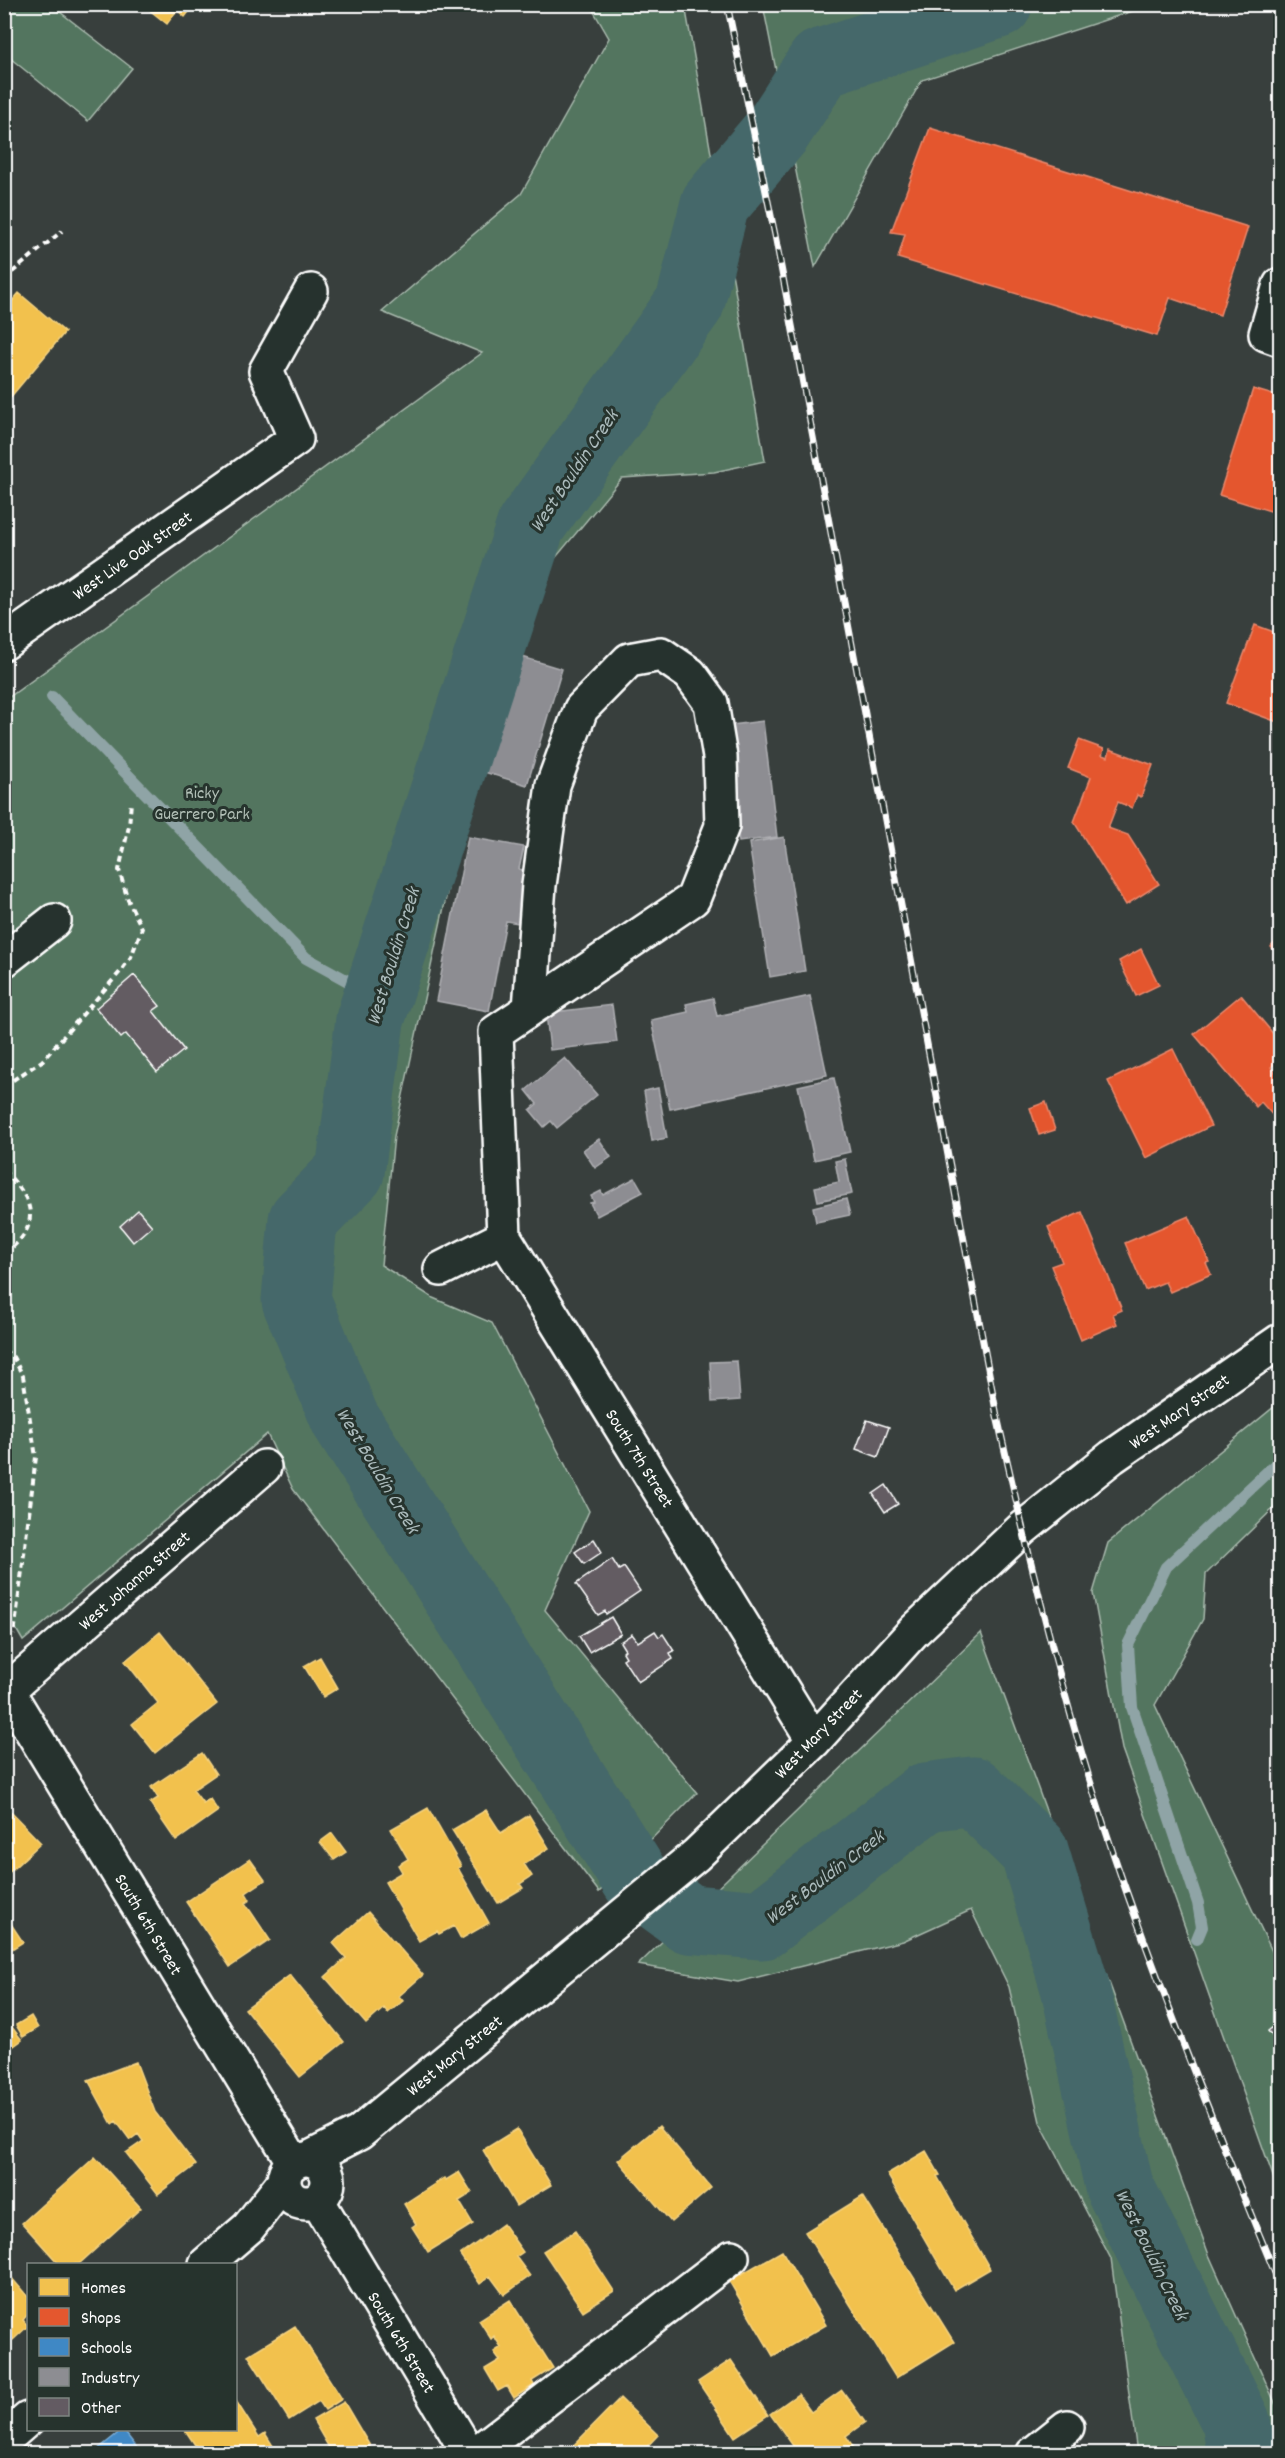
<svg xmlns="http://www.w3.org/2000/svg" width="1285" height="2458" font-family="Dekko,sans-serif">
	<rect width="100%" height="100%" fill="#383f3d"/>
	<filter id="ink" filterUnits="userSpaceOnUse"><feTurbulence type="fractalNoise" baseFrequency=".0167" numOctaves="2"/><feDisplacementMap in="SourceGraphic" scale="12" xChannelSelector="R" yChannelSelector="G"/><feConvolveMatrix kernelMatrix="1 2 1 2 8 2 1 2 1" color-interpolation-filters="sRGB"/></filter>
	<g filter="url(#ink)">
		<!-- green -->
		<path fill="#53745e" stroke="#a9baae" stroke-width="1.5" d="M4 5H51L132 68 88 121 5 54Z
			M590 5H685L765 461 714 472 622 478 542 574 473 774 394 1136 381 1265 433 1298 492 1323 589 1511 545 1610 697 1793 599 1892 293 1489 267 1434 23 1641 5 1610 4 701 482 353 382 312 521 194 609 38Z
			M763 5V4L1151 5 922 80 815 267Z
			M1280 1402V1502L1206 1574 1203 1619 1155 1705 1280 1968V2196L1122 1749 1093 1593 1108 1543Z
			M981 1633 1209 2255 1280 2414V2453H1137L1111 2259 1040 2122 1009 1987 971 1910 903 1941 738 1982 638 1965Z"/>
		<!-- homes -->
		<path fill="#f2c14e" stroke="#f6d483" stroke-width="1.5" d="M142 4H195L185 17 177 10 167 24Z
			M19 293 65 332 4 405V310Z
			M160 1632 217 1704 155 1753 132 1724 158 1703 125 1661Z
			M320 1657 338 1688 323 1697 304 1666Z
			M202 1753 216 1774 193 1790 203 1803 210 1799 218 1811 176 1841 150 1803 158 1798 151 1787Z
			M4 1805 41 1843 4 1877Z
			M428 1808 461 1866 458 1868 489 1923 461 1939 454 1926 439 1934 437 1931 419 1941 385 1882 402 1872 398 1865 408 1859 391 1829Z
			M486 1810 501 1833 529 1815 549 1848 524 1864 532 1876 520 1884 523 1888 498 1903 452 1830Z
			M332 1833 346 1852 334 1860 320 1842Z
			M250 1859 265 1880 246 1893 250 1900 245 1903 270 1940 230 1967 186 1902Z
			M368 1912 423 1975 399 1996 403 2001 388 2013 384 2008 366 2024 325 1977 346 1958 333 1943Z
			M9 1921 23 1942 4 1954V1924Z
			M290 1975 344 2042 300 2077 245 2009Z
			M31 2016 38 2028 23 2037 16 2025Z
			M4 2017 22 2040 4 2053Z
			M136 2062 155 2112 196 2165 158 2194 126 2153 143 2141 138 2134 130 2140 116 2121 112 2124 88 2080Z
			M659 2126 711 2188 671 2222 618 2160Z
			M517 2129 551 2185 516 2206 483 2150Z
			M926 2151 940 2175 937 2176 990 2269 954 2290 887 2174Z
			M95 2157 141 2208 79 2264H59L22 2223Z
			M459 2172 472 2193 459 2201 473 2224 428 2252 412 2227 416 2224 404 2204 444 2178 446 2180Z
			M863 2196 954 2342 896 2378 805 2232Z
			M503 2224 523 2252 516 2257 530 2276 504 2295 490 2276 480 2284 460 2255Z
			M575 2231 614 2291 583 2311 543 2251Z
			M782 2251 826 2325 773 2356 729 2281Z
			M4 2269 28 2297V2314L23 2320 28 2326 13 2340 7 2333 4 2336Z
			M510 2300 553 2368 532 2381 534 2385 514 2398 507 2386 498 2391 485 2369 500 2360 494 2352 501 2347 494 2336 491 2339 479 2320Z
			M295 2326 342 2399 325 2410 319 2401 289 2420 248 2355Z
			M731 2360 768 2415 735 2437 698 2382Z
			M842 2390 865 2422 846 2436 856 2451 854 2454H799L770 2414 798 2394 811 2412Z
			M620 2398 658 2435 640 2454H565Z
			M236 2401 259 2437 265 2433 278 2454H201L185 2430H236Z
			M344 2402 370 2446 357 2454H327L331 2451 313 2420Z"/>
		<!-- shops -->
		<path fill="#e4572e" stroke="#ec896d" stroke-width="1.5" d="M930 128 1248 227 1220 315 1170 298 1157 336 898 258 905 234 891 232Z
			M1253 389 1280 397V514L1219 495Z
			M1278 620 1280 621V723L1226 703 1255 625 1274 632Z
			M1079 740 1104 749 1102 755 1108 757 1110 749 1153 765 1141 797 1137 795 1132 808 1118 802 1108 828 1128 835 1159 884 1126 905 1074 822 1091 777 1068 768Z
			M1280 936V955L1271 947Z
			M1141 949 1159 985 1136 996 1119 961Z
			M1241 995 1280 1042V1059L1271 1067 1280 1078V1115L1276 1119 1261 1102 1256 1107 1194 1034Z
			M1173 1049 1211 1126 1146 1158 1108 1081Z
			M1046 1102 1055 1130 1039 1135 1030 1108Z
			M1082 1212 1122 1310 1113 1314 1117 1324 1081 1340 1051 1266 1062 1262 1048 1227Z
			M1189 1216 1209 1262 1206 1263 1211 1274 1170 1292 1165 1282 1145 1290 1125 1243Z"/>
		<!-- schools -->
		<path fill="#3f88c5" stroke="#79acd6" stroke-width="1.5" d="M123 2430 142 2454H92L122 2430Z"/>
		<!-- industry -->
		<path fill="#8d8d92" stroke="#afafb3" stroke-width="1.5" d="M519 656 562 669 527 785 484 772Z
			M763 721 777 837 739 842 724 726Z
			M468 837 524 847 519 869 527 871 518 923 506 921 489 1011 436 1001Z
			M784 837 805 971 770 977 749 843Z
			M810 996 827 1075 670 1109 651 1020 688 1012 686 1004 713 998 717 1016Z
			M612 1005 617 1042 550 1050 546 1013Z
			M565 1058 597 1095 557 1128 551 1121 544 1127 530 1110 537 1104 526 1090Z
			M834 1078 850 1152 814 1160 798 1086Z
			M658 1088 667 1138 652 1141 644 1091Z
			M599 1139 611 1157 595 1168 583 1150Z
			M845 1159 852 1194 818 1201 815 1187 839 1182 835 1161Z
			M635 1178 643 1192 597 1216 590 1203 594 1202 591 1196 601 1191 603 1195Z
			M846 1199 850 1215 816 1222 813 1207Z
			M737 1361 740 1400 712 1402 710 1362Z"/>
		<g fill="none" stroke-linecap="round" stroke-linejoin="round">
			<!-- stream -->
			<path stroke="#8fa4a6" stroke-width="12" d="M52 697 306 958 377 997
				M1197 1939 1202 1927 1198 1903 1132 1707 1128 1645 1166 1567 1280 1460
				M1075 1987 1102 1982"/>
			<!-- river -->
			<path stroke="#44686a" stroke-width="69" d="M998 4 821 63 777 131 715 204 690 303 531 525 370 1020 350 1172 303 1220 296 1300 345 1419 637 1881 689 1919 762 1925 926 1797 973 1791 1034 1851 1075 1987 1119 2186 1236 2422 1242 2454"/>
		</g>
		<!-- building -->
		<path fill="#635b62" stroke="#fff" stroke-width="1.5" d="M134 975 160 1006 153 1011 184 1050 157 1072 126 1034 121 1038 96 1008Z
			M138 1210 152 1226 133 1242 120 1226Z
			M867 1420 889 1427 878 1457 856 1449Z
			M886 1485 898 1504 885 1512 873 1494Z
			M594 1539 602 1552 584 1564 575 1552Z
			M612 1559 619 1570 624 1567 640 1591 606 1614 605 1611 598 1615 576 1584Z
			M611 1617 621 1634 589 1652 579 1636Z
			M655 1631 659 1637 663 1634 674 1651 670 1653 673 1659 638 1682 623 1659 626 1657 623 1652 625 1650 620 1642 632 1634 638 1642Z
			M1280 2021V2043L1279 2044 1268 2031Z"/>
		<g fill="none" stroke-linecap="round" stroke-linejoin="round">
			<defs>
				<path id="minor" d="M1280 285 1266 334 1280 339
					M4 643 296 439 266 371 311 291
					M4 960 54 921
					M504 1237 496 1032 693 899 722 826 720 757 711 703 690 674 661 654 629 660 581 709 553 785 539 885 530 1009
					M441 1269 504 1237 814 1741
					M4 1685 294 2163
					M4 1693 264 1467
					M308 2159 359 2133 696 1855 814 1741 914 1631 1022 1529 1112 1457 1280 1341
					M284 2181a22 22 0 1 1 44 0a22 22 0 1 1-44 0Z
					M317 2200 469 2454
					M206 2264 248 2228 284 2182
					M4 2440 28 2419
					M475 2454 732 2257
					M1033 2454 1067 2427"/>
			</defs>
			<!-- minor casing -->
			<use href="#minor" stroke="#fff" stroke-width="38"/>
			<!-- path -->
			<path stroke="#fff" stroke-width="4" stroke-dasharray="6 4.5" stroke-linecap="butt" d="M4 279 62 231
				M4 1086 42 1061 120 972 131 957 142 928 128 900 119 870 129 826 131 802
				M4 1171C23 1189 40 1211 23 1236 17 1244 10 1248 4 1257
				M4 1350 13 1357 23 1376 36 1457 14 1635"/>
			<!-- minor -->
			<use href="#minor" stroke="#26332d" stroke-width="33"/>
			<defs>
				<path id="rail" d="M727 4 775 235 997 1416C1032 1573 1070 1730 1123 1882 1171 2018 1225 2152 1280 2285"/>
			</defs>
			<!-- rail casing -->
			<use href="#rail" stroke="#fff" stroke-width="7"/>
			<!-- rail -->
			<use href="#rail" stroke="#26332d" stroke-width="4.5" stroke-dasharray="14" stroke-linecap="butt"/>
		</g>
	</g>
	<g text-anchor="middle" stroke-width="6" stroke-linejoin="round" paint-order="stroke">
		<!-- street labels -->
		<g font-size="18" fill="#fff" stroke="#26332d">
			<text transform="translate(132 555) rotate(-35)" y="6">West Live Oak Street</text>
			<text transform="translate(1179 1411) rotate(-35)" y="6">West Mary Street</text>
			<text transform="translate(640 1458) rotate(58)" y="6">South 7th Street</text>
			<text transform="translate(134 1580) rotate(-41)" y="6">West Johanna Street</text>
			<text transform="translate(818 1733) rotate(-46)" y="6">West Mary Street</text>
			<text transform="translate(149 1924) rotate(59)" y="6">South 6th Street</text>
			<text transform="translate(454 2055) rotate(-39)" y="6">West Mary Street</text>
			<text transform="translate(402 2342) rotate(59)" y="6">South 6th Street</text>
		</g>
		<!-- park labels -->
		<g font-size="18" fill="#b2c0b7" stroke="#26332d">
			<text x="202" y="798">Ricky<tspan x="202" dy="21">Guerrero Park</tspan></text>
		</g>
		<!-- water labels -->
		<g font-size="20" font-style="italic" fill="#abbbbc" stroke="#26332d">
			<text transform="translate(573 470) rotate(-56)" y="7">West Bouldin Creek</text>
			<text transform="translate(392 956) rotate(-73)" y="7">West Bouldin Creek</text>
			<text transform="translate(379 1470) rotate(59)" y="7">West Bouldin Creek</text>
			<text transform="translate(824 1876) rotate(-37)" y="7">West Bouldin Creek</text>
			<text transform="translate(1153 2254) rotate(64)" y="7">West Bouldin Creek</text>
		</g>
	</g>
	<!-- margin -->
	<rect width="1285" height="2458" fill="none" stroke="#26332d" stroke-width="24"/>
	<rect x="12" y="12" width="1261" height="2434" fill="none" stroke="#fff" stroke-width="2" filter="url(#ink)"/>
	<!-- legend -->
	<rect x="27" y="2263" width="210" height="168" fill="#26332d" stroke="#7d8581" stroke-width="1.5"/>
	<rect x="39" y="2278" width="30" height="18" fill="#f2c14e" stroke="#7d8581" stroke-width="1.5"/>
	<text x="81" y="2293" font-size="18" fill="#ffffff">Homes</text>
	<rect x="39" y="2308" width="30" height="18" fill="#e4572e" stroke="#7d8581" stroke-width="1.5"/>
	<text x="81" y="2323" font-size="18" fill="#ffffff">Shops</text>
	<rect x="39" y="2338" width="30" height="18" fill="#3f88c5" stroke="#7d8581" stroke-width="1.5"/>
	<text x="81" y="2353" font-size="18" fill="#ffffff">Schools</text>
	<rect x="39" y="2368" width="30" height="18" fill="#8d8d92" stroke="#7d8581" stroke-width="1.5"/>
	<text x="81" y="2383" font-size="18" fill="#ffffff">Industry</text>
	<rect x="39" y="2398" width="30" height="18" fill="#635b62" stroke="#7d8581" stroke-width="1.5"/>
	<text x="81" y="2413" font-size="18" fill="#ffffff">Other</text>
</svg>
